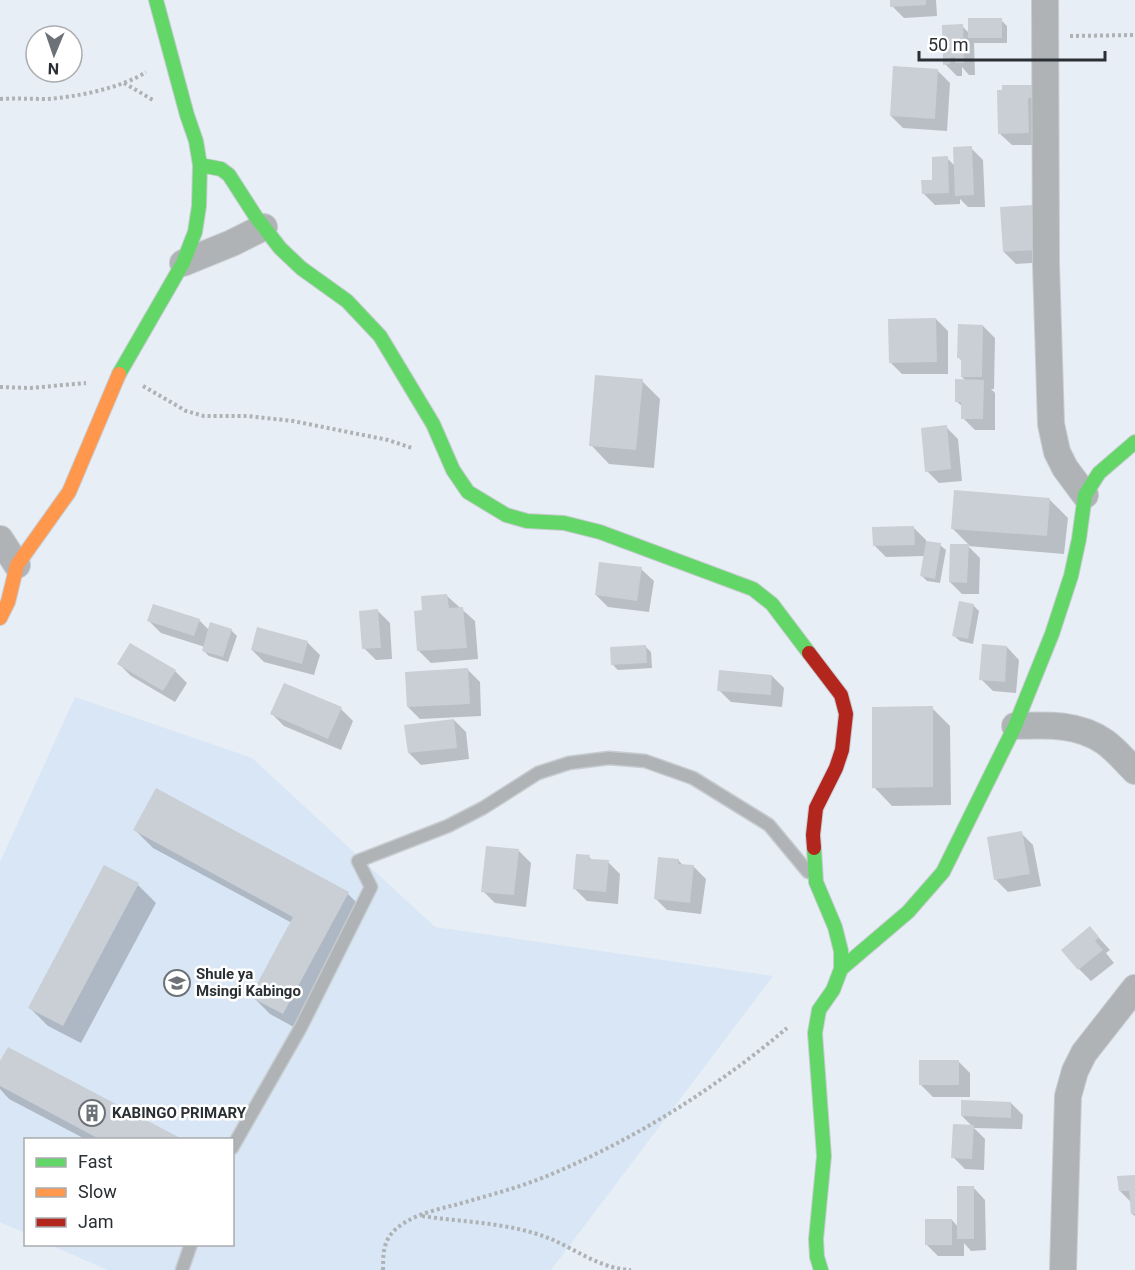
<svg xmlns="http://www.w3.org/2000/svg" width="1135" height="1270" font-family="Roboto,sans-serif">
	<rect width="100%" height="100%" fill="#e7eef6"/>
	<!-- built -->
	<path fill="#d9e6f5" d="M75 697 252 758 435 927 773 976 551 1270H108L50 1245 232 1244V1140H26L25 1233 0 1222V862Z"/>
	<!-- shadow -->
	<path fill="#0003" d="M891 0H936L937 16 904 18 892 6Z
		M1001 20 1007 26V43H974L975 75H969L962 67V76H957L945 64 962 26 970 34Z
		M938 71 950 83 947 131 903 128 891 116Z
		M1037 86 1040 145H1012L999 133Z
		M971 148 983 160 985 207H968L960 199V204L935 205 923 193 934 181 947 158 955 166Z
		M1044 219 1047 262 1016 264 1004 252Z
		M936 319 948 331V374H902L890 362Z
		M983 326 995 338 994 389H991L995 393V430H975L963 418V407L956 401 966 381 962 377 963 362 959 358Z
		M642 381 660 399 654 468 609 464 591 445Z
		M946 427 958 439 962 481 939 483 927 471Z
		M1049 499 1068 518 1064 554 968 546 980 558 979 594H962L950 582 952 545 970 546 952 528Z
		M914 528 926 540V542L940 545 946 550 940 583 927 581 921 575 925 556 886 557 874 545Z
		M641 569 654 581 649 612 608 607 596 595Z
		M447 596 475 621 478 659 431 663 419 651 424 611Z
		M973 605 979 611 973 644 960 641 954 636Z
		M378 611 390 623 392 659 376 660 364 648Z
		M199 620 210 631 231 630 237 636 228 662 209 656 204 651 205 647 161 633 149 621Z
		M258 629 308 643 320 655 314 675 264 662 252 650Z
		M645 646 651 652 652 668 618 670 613 665Z
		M1007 647 1019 660 1016 693 993 691 981 679Z
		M119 664 175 671 187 683 175 702 131 676Z
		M468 670 480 682 481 716 420 719 408 707Z
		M772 676 784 688 782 707 731 702 719 690Z
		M932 708 950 726 951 805 892 806 874 787Z
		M341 709 353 721 341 750 284 726 272 714Z
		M454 720 466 732 469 759 421 765 409 753Z
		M157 790 348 894 366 912 301 1031 270 1014 252 996 292 923 153 848 135 830Z
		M1021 833 1033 845 1041 886 1008 892 996 880Z
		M519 851 531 863 526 907 495 903 483 891Z
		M589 857 593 861 608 862 620 874 618 904 587 901 575 889Z
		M678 860 684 866 694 867 706 879 701 914 667 910 655 898Z
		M138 885 156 903 81 1043 48 1026 30 1008Z
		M1090 928 1110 950 1106 953 1114 963 1091 981 1079 969Z
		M958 1061 970 1073V1097H933L921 1085Z
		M0 1064 181 1140H87L9 1099 0 1089Z
		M1011 1103 1023 1115 1022 1129 974 1128 985 1139 984 1170 965 1169 953 1157 973 1127 962 1116Z
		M1135 1176V1216L1132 1214 1131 1202 1120 1191Z
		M973 1187 985 1200 986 1250 971 1251 964 1243V1256H938L926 1244 952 1220 959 1228Z"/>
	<!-- building -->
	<path fill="#caced5" d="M890 0H926V5L890 7Z
		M968 18H1002V38H968Z
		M963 24 964 63H955V57L950 58V64L943 65 942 25Z
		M893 66 938 69 935 119 890 116Z
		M1002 85H1038V98H1028L1029 133 998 134 997 90H1002Z
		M972 146 974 195 955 196 953 147Z
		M948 156 949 193 922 194 921 180H932V157Z
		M1033 205 1036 250 1003 252 1000 207Z
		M936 318 937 362 889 363 888 319Z
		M958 324 983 325 982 377H961V358H957Z
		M595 375 643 379 636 450 589 446Z
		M955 379 984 380 983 419H961V402H955Z
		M947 425 951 469 925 472 921 428Z
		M954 490 1050 498 1047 536 951 529Z
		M914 526 915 545 873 546 872 527Z
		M926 541 941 543 935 579 920 576Z
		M950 544H969L967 583 949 582Z
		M599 562 642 567 637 601 595 595Z
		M447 594 449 608 463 607 467 648 417 651 414 611 422 610 421 596Z
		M959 601 974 604 968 639 952 636Z
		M153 604 200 619 194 636 147 621Z
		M378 609 381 648 362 649 359 611Z
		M210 622 232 629 223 657 202 651Z
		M257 627 308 641 302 664 251 650Z
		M130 643 176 670 163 691 117 664Z
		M982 644 1007 646 1005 682 979 680Z
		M646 645 647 663 611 665 610 647Z
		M468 668 470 704 407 707 405 672Z
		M719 670 772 675 771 695 717 691Z
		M284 683 342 707 328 739 270 714Z
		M933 706V787L872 788V707Z
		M454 719 457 748 408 753 404 725Z
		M156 788 349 892 283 1014 250 997 293 917 133 830Z
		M1022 831 1030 874 994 880 987 837Z
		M486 846 519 849 514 895 481 892Z
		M576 854 590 855 589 859 609 860 606 892 573 889Z
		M658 857 679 859 678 864 694 865 690 903 654 899Z
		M104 865 139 883 63 1026 28 1008Z
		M1090 926 1099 937 1095 941 1103 950 1078 970 1061 950Z
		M8 1047 184 1140H101L0 1086V1061Z
		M919 1060H959V1085H919Z
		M961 1100 1011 1102V1118L961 1116Z
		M953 1124 974 1125 972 1159 951 1158Z
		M1135 1175V1214H1131L1129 1191H1119L1117 1176Z
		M957 1186H974V1239H957Z
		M925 1219H952V1245H925Z"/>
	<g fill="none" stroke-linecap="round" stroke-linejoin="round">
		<defs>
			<path id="lane" d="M232 1148 301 1027 371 887 358 861 448 826 483 808 538 773 569 763 609 758 645 761 693 778 769 825 808 872
				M182 1270 191 1244"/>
			<path id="street" d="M1045 0 1046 264 1051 424 1057 452 1065 468 1085 495
				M183 263 232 243 264 227
				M0 539 17 565
				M1015 726C1046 725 1078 723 1105 742 1116 750 1125 761 1135 771
				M1063 1270 1068 1096 1075 1071 1084 1053 1135 988"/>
			<path id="fast" d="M200 165 221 169 229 175 256 217 280 248 301 268 347 301 380 336 433 424 453 470 468 492 506 515 527 521 564 523 600 532 753 589 772 604 809 653
				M119 374 183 263 195 232 199 206 200 165 196 141 187 115 156 0
				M814 848 816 882 835 927 841 951V969L833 990 819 1010 815 1033 824 1156 816 1239 817 1257 821 1270
				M841 969 908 912 943 872 1015 726 1052 634 1071 576 1079 539 1085 495 1099 473 1135 442"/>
			<path id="slow" d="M0 618 8 602 17 565 69 492 119 374"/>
			<path id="jam" d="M809 653 841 695 846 714 842 750 836 768 816 808 813 835 814 848"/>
		</defs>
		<!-- lane casing -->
		<use href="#lane" stroke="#c7ccd1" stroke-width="15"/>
		<!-- street casing -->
		<use href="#street" stroke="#c7ccd1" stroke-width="28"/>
		<!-- fast casing -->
		<use href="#fast" stroke="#c7ccd1" stroke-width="16"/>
		<!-- slow casing -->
		<use href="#slow" stroke="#c7ccd1" stroke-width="16"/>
		<!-- jam casing -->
		<use href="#jam" stroke="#c7ccd1" stroke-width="16"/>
		<!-- path -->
		<path stroke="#aeb2b5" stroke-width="4" stroke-dasharray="3 3" stroke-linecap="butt" d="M1070 36 1135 35
			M124 83 153 100
			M0 99C16 98 31 99 47 99 76 97 122 88 146 72
			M143 386 186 411 204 416H247L293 421 388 440 412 448
			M0 387 30 388 86 383
			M422 1216C461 1222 499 1222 537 1234 571 1244 594 1268 631 1270
			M383 1270C383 1248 384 1236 404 1223 418 1214 438 1209 455 1205 486 1196 518 1188 547 1176 634 1140 715 1089 787 1028"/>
		<!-- lane -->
		<use href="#lane" stroke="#b0b3b5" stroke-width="12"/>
		<!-- street -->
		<use href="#street" stroke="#b0b3b5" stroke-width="26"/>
		<!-- fast -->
		<use href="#fast" stroke="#63d668" stroke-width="14"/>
		<!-- slow -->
		<use href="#slow" stroke="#ff974d" stroke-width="14"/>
		<!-- jam -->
		<use href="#jam" stroke="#b3261e" stroke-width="14"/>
	</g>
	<!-- icons -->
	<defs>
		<symbol id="school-ring" viewBox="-11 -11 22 22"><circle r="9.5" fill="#fff" stroke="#6c7278" stroke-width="1.5"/><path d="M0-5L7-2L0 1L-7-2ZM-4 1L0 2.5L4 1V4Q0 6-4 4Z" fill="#6c7278"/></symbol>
		<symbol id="building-ring" viewBox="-11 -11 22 22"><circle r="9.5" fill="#fff" stroke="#6c7278" stroke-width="1.5"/><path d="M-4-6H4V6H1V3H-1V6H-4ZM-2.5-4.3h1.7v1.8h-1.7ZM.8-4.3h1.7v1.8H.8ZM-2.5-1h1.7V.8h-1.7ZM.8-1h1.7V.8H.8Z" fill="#6c7278"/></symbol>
	</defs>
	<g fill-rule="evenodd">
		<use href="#school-ring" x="162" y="968" width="30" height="30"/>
		<use href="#building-ring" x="77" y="1098" width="30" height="30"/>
	</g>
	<g text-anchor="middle" stroke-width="5" stroke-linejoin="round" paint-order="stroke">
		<!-- poi labels -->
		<g font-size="15" font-weight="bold" fill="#2a2f34" stroke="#fff" text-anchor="start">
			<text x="196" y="979">Shule ya<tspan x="196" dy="17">Msingi Kabingo</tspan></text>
			<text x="112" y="1118">KABINGO PRIMARY</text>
		</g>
	</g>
	<!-- legend -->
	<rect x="24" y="1138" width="210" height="108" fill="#ffffff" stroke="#aaacae" stroke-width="1.5"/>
	<rect x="36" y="1158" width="30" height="9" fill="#63d668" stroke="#aaacae" stroke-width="1.5"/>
	<text x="78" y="1168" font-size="18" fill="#2a2f34">Fast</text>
	<rect x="36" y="1188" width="30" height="9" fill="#ff974d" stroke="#aaacae" stroke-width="1.5"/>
	<text x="78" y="1198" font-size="18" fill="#2a2f34">Slow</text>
	<rect x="36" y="1218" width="30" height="9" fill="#b3261e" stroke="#aaacae" stroke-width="1.5"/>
	<text x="78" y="1228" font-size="18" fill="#2a2f34">Jam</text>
	<!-- north arrow -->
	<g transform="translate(54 54) rotate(182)"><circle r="28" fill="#ffffff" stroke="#aaacae" stroke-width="1.5"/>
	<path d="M0-4.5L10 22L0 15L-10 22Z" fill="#6c7278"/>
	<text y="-9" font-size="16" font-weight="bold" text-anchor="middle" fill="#2a2f34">N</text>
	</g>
	<!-- scale -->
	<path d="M919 51v9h186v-9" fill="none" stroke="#2a2f34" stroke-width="3"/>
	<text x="928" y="51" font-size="18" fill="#2a2f34" stroke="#ffffff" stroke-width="4.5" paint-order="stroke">50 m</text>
</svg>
